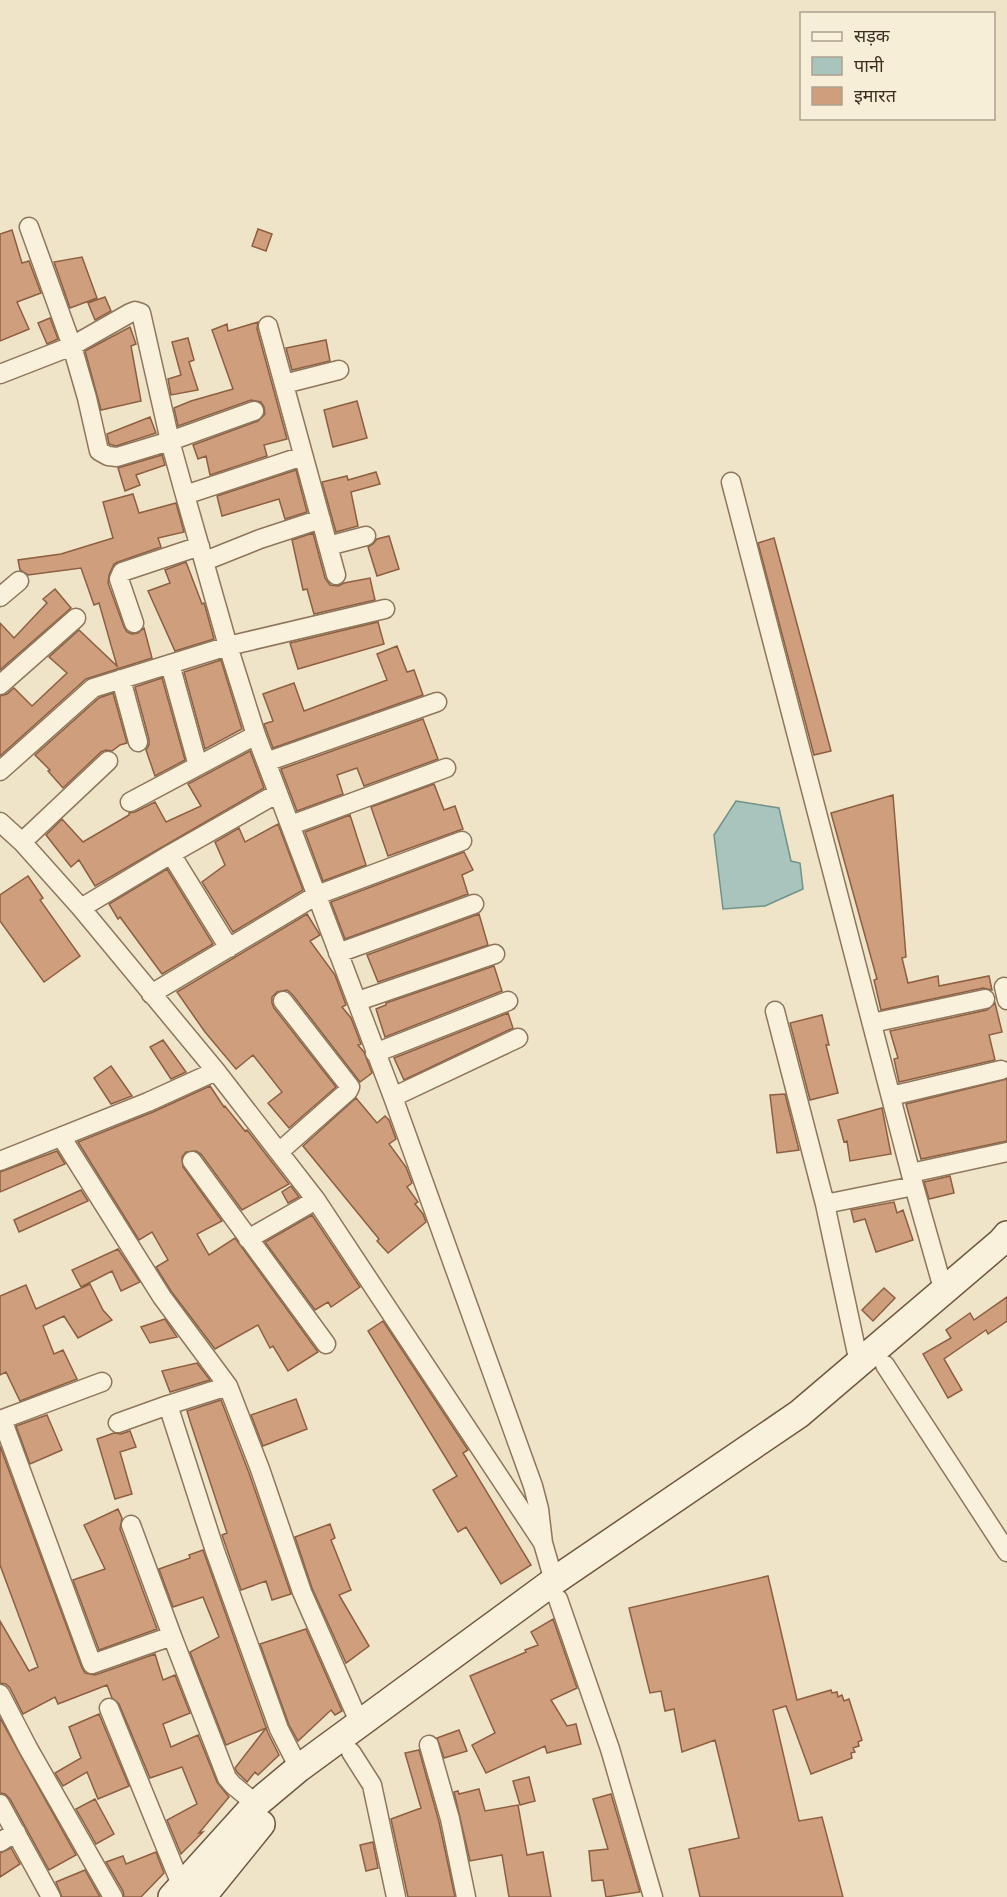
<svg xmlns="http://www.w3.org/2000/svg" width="1007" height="1897" font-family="'PT Serif','Noto Sans Devanagari',serif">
	<rect width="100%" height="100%" fill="#f0e4c8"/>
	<!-- water -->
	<path fill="#a9c4bc" stroke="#6f938a" stroke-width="1.5" d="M736 801 779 808 791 861 800 863 803 889 765 906 723 909 714 835Z"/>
	<!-- building -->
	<path fill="#cf9f7d" stroke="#8d5f41" stroke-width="1.5" d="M258 229 272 234 266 251 252 246Z
		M12 230 22 263 29 261 41 293 17 302 29 329 0 341V234Z
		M82 257 97 298 70 308 54 262Z
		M105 297 111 311 95 320 88 303Z
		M50 318 58 339 47 344 38 323Z
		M258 322 257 329 287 439 264 445 267 456 210 475 206 456 198 459 193 445 258 421 265 414 264 407 261 402 251 400 178 426 174 408 191 401 233 389 212 330 227 324 228 331Z
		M130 327 136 344 131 346 141 401 101 410 85 351Z
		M188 338 194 360 189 362 198 390 171 395 168 379 181 375 172 342Z
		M326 340 330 361 292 370 286 348Z
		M357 401 367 438 333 447 324 410Z
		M150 417 156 433 116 446 109 444 107 434Z
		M162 455 165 465 136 475 140 485 125 491 118 468Z
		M296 470 307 512 285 519 279 499 222 516 217 496Z
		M376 472 380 484 351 492 358 526 336 532 322 482 347 476 348 480Z
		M133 494 139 513 176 503 184 532 158 538 161 547 118 562 114 564 109 575 108 583 124 627 127 632 132 634 138 633 144 628 152 658 86 679 0 756V696L7 694 14 688 32 706 67 673 49 657 79 630 117 666 99 603 94 605 81 568 28 575 20 570 18 560 61 554 113 538 103 502Z
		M313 533 325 578 330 585 338 586 344 583 370 578 375 600 314 614 307 589 303 590 292 540Z
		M389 536 399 569 377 576 368 547 373 544 377 539Z
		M774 538 831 751 814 755 758 543Z
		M186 562 202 604 204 603 205 606 214 639 175 651 148 591 170 583 165 570Z
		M55 589 71 608 0 670V623L14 638 47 603 43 599Z
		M378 622 384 644 298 669 290 643Z
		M397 646 407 672 414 670 423 695 273 748 264 724 273 721 263 694 294 683 304 711 387 680 377 654Z
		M221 660 242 729 205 749 184 672Z
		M162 678 185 760 155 776 146 750 149 745V739L135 687Z
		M113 693 127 743 120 745 112 751 106 750 101 752 63 788 48 771 50 770 35 755 99 698Z
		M423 719 438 759 364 786 357 768 337 775 343 794 297 811 281 769Z
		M250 751 264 788 95 886 79 860 71 867 46 835 62 819 83 842 129 815V813L135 812 155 802 166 822 201 806 188 784Z
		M434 784 444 810 455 806 463 829 388 856 371 807Z
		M893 795 906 957 902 958 908 983 938 976 939 986 989 976 992 990 983 988 881 1010 874 980 877 979 831 813Z
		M350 815 366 865 323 881 305 832Z
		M278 824 303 890 233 932 202 882 225 865 215 842 239 828 245 842Z
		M464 852 473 870 462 875 468 894 345 939 331 902Z
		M167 869 213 944 162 974 120 917 118 919 109 904Z
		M28 876 43 898 40 900 80 956 44 982 0 921V895Z
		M307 914 320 935 310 941 335 975 346 1005 342 1007 351 1018 361 1044 358 1045 364 1052 372 1073 360 1082 292 994 287 990 277 992 272 997V1003L274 1008 336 1087 289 1128 268 1103 282 1092 253 1055 236 1069 205 1032 177 992Z
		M479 914 488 945 378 982 367 955Z
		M494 966 502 991 385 1037 376 1009 386 1005V1003Z
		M995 1003 1002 1032 989 1035 995 1060 899 1082 894 1059 898 1058 890 1031 987 1010Z
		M508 1013 513 1028 404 1080 394 1058Z
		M822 1015 829 1045H826L838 1093 810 1100 790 1023Z
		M163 1040 186 1072 171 1079 150 1047Z
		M111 1066 132 1096 111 1104 94 1078Z
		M1007 1079V1141L921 1159 906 1104Z
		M210 1086 224 1107 225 1106 245 1131 247 1130 289 1184 242 1210 201 1154 196 1151 186 1152 182 1157 183 1167 222 1221 197 1234 209 1255 235 1238 318 1352 288 1371 273 1346 270 1348 258 1325 215 1349 171 1291 156 1267 168 1260 152 1232 139 1240 78 1142 153 1112Z
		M785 1094 799 1150 777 1153 770 1095Z
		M356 1098 377 1123 385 1116 389 1120 396 1139 389 1144 406 1167 412 1183 407 1187 418 1202 415 1204 423 1214 426 1222 388 1253 377 1241 379 1239 303 1146Z
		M882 1108 891 1154 850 1161 847 1141 844 1142 838 1120Z
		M57 1151 65 1164 0 1192V1172Z
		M950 1176 954 1193 929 1199 924 1182Z
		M291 1186 299 1197 288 1203 282 1192Z
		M81 1190 88 1201 19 1232 14 1220Z
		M894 1202 897 1213 903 1210 913 1240 876 1252 865 1219 854 1222 851 1210Z
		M312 1215 360 1287 331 1307 328 1302 315 1310 265 1242Z
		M118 1249 140 1282 121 1291 112 1271 81 1287 72 1270Z
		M90 1284 103 1310 112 1320 78 1338 64 1316 43 1326 54 1354 63 1350 77 1379 20 1401 6 1372 0 1375V1296L26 1285 36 1309Z
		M884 1288 895 1298 873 1321 862 1310Z
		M1007 1297V1321L988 1334 986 1330 944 1359 962 1390 948 1398 923 1354 951 1338 946 1330 970 1313 974 1320Z
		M165 1319 177 1337 150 1343 141 1327Z
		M383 1321 468 1450 463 1453 531 1565 501 1584 466 1527 458 1532 433 1490 457 1476 368 1331Z
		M197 1363 210 1380 170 1392 162 1371Z
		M296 1399 307 1429 263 1446 251 1415Z
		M221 1400 249 1473 291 1594 272 1600 266 1581 241 1590 222 1535 227 1533 191 1424 187 1411Z
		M47 1415 62 1450 30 1464 16 1426Z
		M130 1431 136 1447 120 1452 132 1494 115 1499 97 1439 114 1433 121 1434Z
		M0 1446 82 1668 85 1673 95 1675 155 1654 163 1680 175 1675 190 1713 163 1724 171 1747 198 1735 217 1782 229 1797 199 1833 203 1832 181 1854 167 1820 197 1804 182 1767 150 1778 119 1704 112 1698 107 1685 58 1704 55 1697 23 1714 10 1688 6 1684 0 1683V1621L29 1671 38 1667 0 1565Z
		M118 1509 122 1518 120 1529 157 1629 99 1650 73 1580 105 1569 84 1525Z
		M330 1524 335 1538 331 1540 351 1590 339 1595 369 1646 346 1663 312 1588 295 1537Z
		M203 1550 268 1733 279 1755 258 1775 255 1772 247 1782 237 1772 235 1768 266 1728 226 1745 190 1652 219 1637 203 1597 173 1607 159 1569 190 1558 189 1555Z
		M768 1576 797 1700 831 1690 832 1693 837 1692 838 1697 842 1695 844 1701 849 1699 862 1740 858 1742 859 1746 853 1748 855 1752 851 1753 852 1758 811 1774 786 1706 773 1710 799 1821 822 1817 843 1897H700L689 1849 739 1838 715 1740 682 1752 674 1709 665 1711 661 1691 650 1693 629 1608Z
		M553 1619 577 1688 551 1700 567 1726 576 1724 581 1744 547 1753 545 1746 486 1773 472 1745 495 1733 470 1676 526 1652 525 1650 538 1645 531 1632Z
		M306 1629 342 1711 335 1715 331 1710 298 1741 289 1725 260 1644Z
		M99 1714 129 1786 98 1799 87 1772 63 1786 55 1773 81 1758 69 1727Z
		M0 1718 76 1855 49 1870 10 1799 5 1794 0 1793Z
		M459 1730 467 1751 444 1758 437 1738Z
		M419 1750 439 1822 455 1897H408L391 1819 421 1808 405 1753Z
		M529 1777 535 1801 520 1805 513 1781Z
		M479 1789 485 1811 518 1805 527 1855 543 1852 551 1897H509L502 1855 470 1861 454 1792 458 1791 459 1794Z
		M611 1794 640 1892 606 1897 603 1880 592 1881 589 1851 608 1849 593 1799Z
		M95 1799 114 1834 96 1844 76 1809Z
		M373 1842 378 1868 366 1871 360 1845Z
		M11 1848 20 1864 0 1877V1853Z
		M156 1852 164 1873 141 1897H124L123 1891 106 1862 123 1856 126 1864Z
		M85 1870 100 1897H62L56 1882Z"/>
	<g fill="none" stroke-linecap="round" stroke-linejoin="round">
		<defs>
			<path id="street" d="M29 227 72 346 87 398 99 451 108 456 117 457 170 441 254 411
				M268 326 336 575
				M0 374 72 346 130 313 135 311 141 313 170 441 185 495 228 646 256 735 393 1097 533 1486 539 1509 543 1543
				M284 384 339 370
				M731 482 914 1186 944 1292
				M185 495 303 456
				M328 546 366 536
				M205 561 260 539 321 519
				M0 597 19 581
				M134 623 119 579 122 572 200 546
				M170 664 198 766
				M121 679 138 742
				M0 685 76 618
				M266 762 437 702
				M0 771 93 688 228 646 385 609
				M130 802 256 735
				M0 822 22 842 81 908 216 1071 316 1200 543 1543 554 1581
				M291 825 446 768
				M22 842 108 761
				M171 854 278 793
				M81 908 171 854 229 948
				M338 953 474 904
				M1004 987 1007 1000
				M151 994 317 895 462 841
				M358 1001 495 954
				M775 1011 825 1204 859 1363
				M872 1023 985 999
				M375 1053 508 1001
				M891 1096 1001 1070
				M393 1097 518 1038
				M62 1138 162 1297 228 1386 260 1469 302 1592 360 1724
				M279 1152 348 1091 350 1087 283 1001
				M0 1161 148 1102 216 1071
				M192 1161 326 1344
				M911 1173 1007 1152
				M825 1204 914 1186
				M248 1239 316 1200
				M885 1365 1007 1552
				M168 1405 215 1551 279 1729 299 1768
				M2 1419 92 1664 172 1636 227 1778 233 1785 256 1804
				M0 1420 102 1382
				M118 1423 168 1405 228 1386
				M131 1525 172 1636
				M558 1599 610 1749 653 1897
				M0 1694 28 1748 113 1897
				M109 1708 182 1887
				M429 1745 450 1819 466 1897
				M351 1752 372 1785 396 1897
				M0 1804 51 1897
				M0 1842 16 1832"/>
			<path id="secondary" d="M172 1897 256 1804 299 1768 554 1581 799 1414 1001 1242 1007 1235
				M202 1897 261 1824"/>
		</defs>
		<!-- street casing -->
		<use href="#street" stroke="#8d765c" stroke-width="21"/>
		<!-- secondary casing -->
		<use href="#secondary" stroke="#6f573f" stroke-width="30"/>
		<!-- street -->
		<use href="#street" stroke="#faf1dc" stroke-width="18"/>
		<!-- secondary -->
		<use href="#secondary" stroke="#faf1dc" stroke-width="27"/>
	</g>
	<!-- legend -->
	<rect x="800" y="12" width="195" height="108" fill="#f7eed8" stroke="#ada18e" stroke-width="1.5"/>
	<rect x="812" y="32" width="30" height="9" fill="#faf1dc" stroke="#ada18e" stroke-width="1.5"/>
	<text x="854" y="42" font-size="18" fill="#3d2e20">सड़क</text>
	<rect x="812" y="57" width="30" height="18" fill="#a9c4bc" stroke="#ada18e" stroke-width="1.5"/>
	<text x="854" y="72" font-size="18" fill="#3d2e20">पानी</text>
	<rect x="812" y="87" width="30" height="18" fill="#cf9f7d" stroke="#ada18e" stroke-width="1.5"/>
	<text x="854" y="102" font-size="18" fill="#3d2e20">इमारत</text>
</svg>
